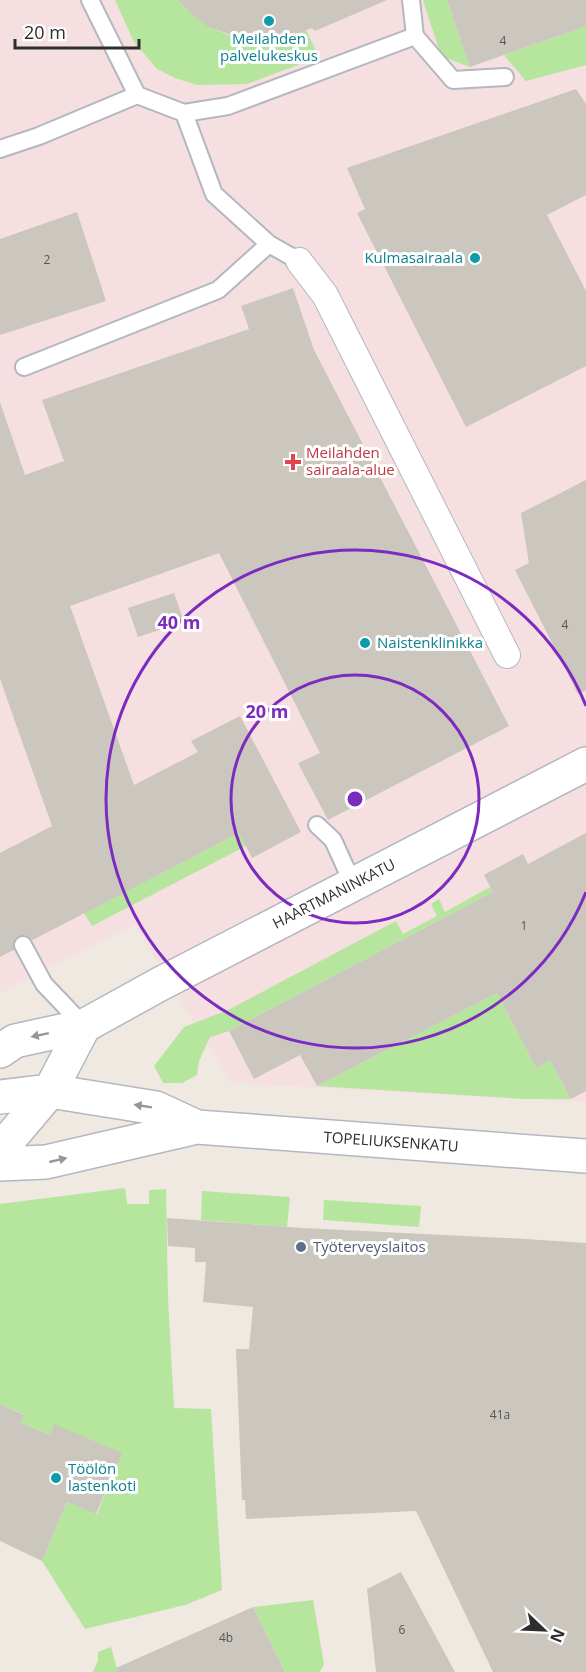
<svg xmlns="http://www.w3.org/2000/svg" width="586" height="1672" font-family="'Open Sans',sans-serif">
	<rect width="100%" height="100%" fill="#efe9e1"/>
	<!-- medical -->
	<path fill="#f5dfe0" d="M0 0H586V1102L231 1083 135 925 0 993Z"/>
	<!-- green -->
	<path fill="#b6e59e" d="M115 0H179C203 30 245 47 284 39 291 37 299 33 306 30L319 57 247 84 197 85 175 78 157 69 134 42Z
		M423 0H447L470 67 441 56Z
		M586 26V65L526 81 504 55Z
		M239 833 246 846 92 926 84 913Z
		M490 887 493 892 229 1031 210 1037 199 1061 197 1075 182 1083H163L154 1066 184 1027 228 1010 396 921 403 934 437 916 431 904 439 899 445 912Z
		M497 993 536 1068 550 1060 571 1099H524L317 1086Z
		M125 1188 127 1204H149V1190L166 1189 168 1298 174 1408 211 1409 222 1590 185 1605 85 1629 42 1561 67 1502 97 1514 121 1454 54 1425 50 1435 20 1422 23 1414 0 1404V1204Z
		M202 1191 290 1197 287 1227 201 1220Z
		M324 1200 421 1206 419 1227 323 1220Z
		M313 1600 324 1664 320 1672H285L253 1607Z
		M111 1647 118 1672H93L98 1660V1652Z"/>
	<!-- building -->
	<path fill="#cbc7bf" d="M178 0H387L315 31 312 28 283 39 260 40H245L207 26 194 16Z
		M447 0H586V26L470 67Z
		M576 89 586 104V195L547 215 586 291V366L466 427 357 213 365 209 347 168Z
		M77 212 106 301 0 335V239Z
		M293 288 314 350 509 726 328 820 298 763 320 753 219 553 70 606 134 785 198 752 191 741 240 716 301 832 252 858 239 833 0 957V853L52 826 0 679V402L25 475 64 461 42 400 249 329 241 306Z
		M586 480V690L578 694 515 570 529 563 521 513Z
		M174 593 184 622 138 637 128 608Z
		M586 833V1091L571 1099 550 1060 536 1068 497 993 317 1086 300 1055 254 1079 229 1031 493 892 484 875 523 854 528 864Z
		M167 1218 303 1228 526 1239 586 1243V1672H493L416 1511 246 1519 245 1500H242L236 1349H249L253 1307 203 1302 206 1262H195V1248L168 1246Z
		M0 1404 24 1415 20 1422 50 1435 54 1424 122 1453 96 1514 67 1502 42 1561 0 1541Z
		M401 1572 455 1672H376L367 1589Z
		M253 1607 285 1672H118L116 1668Z"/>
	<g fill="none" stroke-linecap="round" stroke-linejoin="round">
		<defs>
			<path id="service" d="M90 0 137 95
				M411 0 415 36 453 80 505 77
				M184 113 214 194 269 244 299 261
				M0 149 39 136 137 95 184 113 228 106 415 36
				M24 367 218 290 269 244
				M317 825 333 840 353 884
				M23 945 44 984 84 1026"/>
			<path id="pedestrian" d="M299 261 325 295 507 655"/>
			<path id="secondary" d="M0 1051 15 1041 84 1026 160 984 586 764
				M0 1097 50 1091 156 1108 197 1127
				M0 1150 50 1091 84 1026
				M0 1164 46 1162 197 1127 586 1156"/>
		</defs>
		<!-- service casing -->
		<use href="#service" stroke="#b4b7c1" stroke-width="20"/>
		<!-- pedestrian casing -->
		<use href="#pedestrian" stroke="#b4b7c1" stroke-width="28"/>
		<!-- secondary casing -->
		<use href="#secondary" stroke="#b4b7c1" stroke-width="36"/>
		<!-- service -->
		<use href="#service" stroke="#fff" stroke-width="16"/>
		<!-- pedestrian -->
		<use href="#pedestrian" stroke="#fff" stroke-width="26"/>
		<!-- secondary -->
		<use href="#secondary" stroke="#fff" stroke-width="33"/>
	</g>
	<!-- one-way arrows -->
	<defs><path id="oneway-solid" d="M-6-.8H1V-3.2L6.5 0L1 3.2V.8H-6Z" transform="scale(1.5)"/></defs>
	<g fill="#969696">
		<use href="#oneway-solid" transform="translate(40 1035) rotate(168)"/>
		<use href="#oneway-solid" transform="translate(143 1106) rotate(-171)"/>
		<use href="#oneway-solid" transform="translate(58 1160) rotate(-13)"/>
	</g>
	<!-- distance rings -->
	<g fill="none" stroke="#7b2cbf" stroke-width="3">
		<circle cx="355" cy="799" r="124"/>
		<path d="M586 892A249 249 0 1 1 586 706"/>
	</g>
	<!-- markers -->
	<g fill="#0f9aa8" stroke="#fff" stroke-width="2">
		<circle cx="269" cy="21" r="6"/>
		<circle cx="475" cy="258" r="6"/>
		<circle cx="365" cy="643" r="6"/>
		<circle cx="56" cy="1478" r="6"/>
	</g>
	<path fill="#e0444e" stroke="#fff" stroke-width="2" d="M290 453h6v6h6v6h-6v6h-6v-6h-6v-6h6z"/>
	<circle fill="#5c6f8a" stroke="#fff" stroke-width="2" cx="301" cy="1247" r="6"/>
	<g text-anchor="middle" stroke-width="6" stroke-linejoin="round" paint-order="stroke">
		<!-- number labels -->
		<g font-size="12" fill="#555452">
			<text x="503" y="45">4</text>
			<text x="47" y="264">2</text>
			<text x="565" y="629">4</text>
			<text x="524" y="930">1</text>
			<text x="500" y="1419">41a</text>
			<text x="402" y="1634">6</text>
			<text x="226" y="1642">4b</text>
		</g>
		<!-- culture labels -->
		<g font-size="15" fill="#0d838f" stroke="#fff" text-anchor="start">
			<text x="269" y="44" text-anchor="middle">Meilahden<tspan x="269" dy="17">palvelukeskus</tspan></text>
			<text x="463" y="263" text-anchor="end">Kulmasairaala</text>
			<text x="377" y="648">Naistenklinikka</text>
			<text x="68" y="1474">Töölön<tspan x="68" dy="17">lastenkoti</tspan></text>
		</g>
		<!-- health labels -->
		<g font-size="15" fill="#be3a42" stroke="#fff" text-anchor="start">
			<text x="306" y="458">Meilahden<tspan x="306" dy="17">sairaala-alue</tspan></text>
		</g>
		<!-- street labels -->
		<g font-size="15" fill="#2e2e2e" stroke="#fff">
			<text transform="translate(334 894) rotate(-27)" y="5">HAARTMANINKATU</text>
			<text transform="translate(391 1142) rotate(4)" y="5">TOPELIUKSENKATU</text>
		</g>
		<!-- service labels -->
		<g font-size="15" fill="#4e5e75" stroke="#fff" text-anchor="start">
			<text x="313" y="1252">Työterveyslaitos</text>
		</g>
	</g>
	<circle cx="355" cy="799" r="9" fill="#7b2cbf" stroke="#fff" stroke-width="3"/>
	<g font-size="18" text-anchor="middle" font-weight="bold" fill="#7b2cbf" stroke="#fff" stroke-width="6" stroke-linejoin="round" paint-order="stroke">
		<text x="179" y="629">40 m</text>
		<text x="267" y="718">20 m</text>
	</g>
	<!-- north arrow -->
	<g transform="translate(544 1630) rotate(113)" stroke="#ffffff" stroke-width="4.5" paint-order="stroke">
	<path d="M0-4.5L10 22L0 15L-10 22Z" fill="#2e2e2e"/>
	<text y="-9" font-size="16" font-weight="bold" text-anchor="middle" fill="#2e2e2e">N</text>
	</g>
	<!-- scale -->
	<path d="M15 39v9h124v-9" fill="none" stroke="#2e2e2e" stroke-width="3"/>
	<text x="24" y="39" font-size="18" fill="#2e2e2e" stroke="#ffffff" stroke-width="4.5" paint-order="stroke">20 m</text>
</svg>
